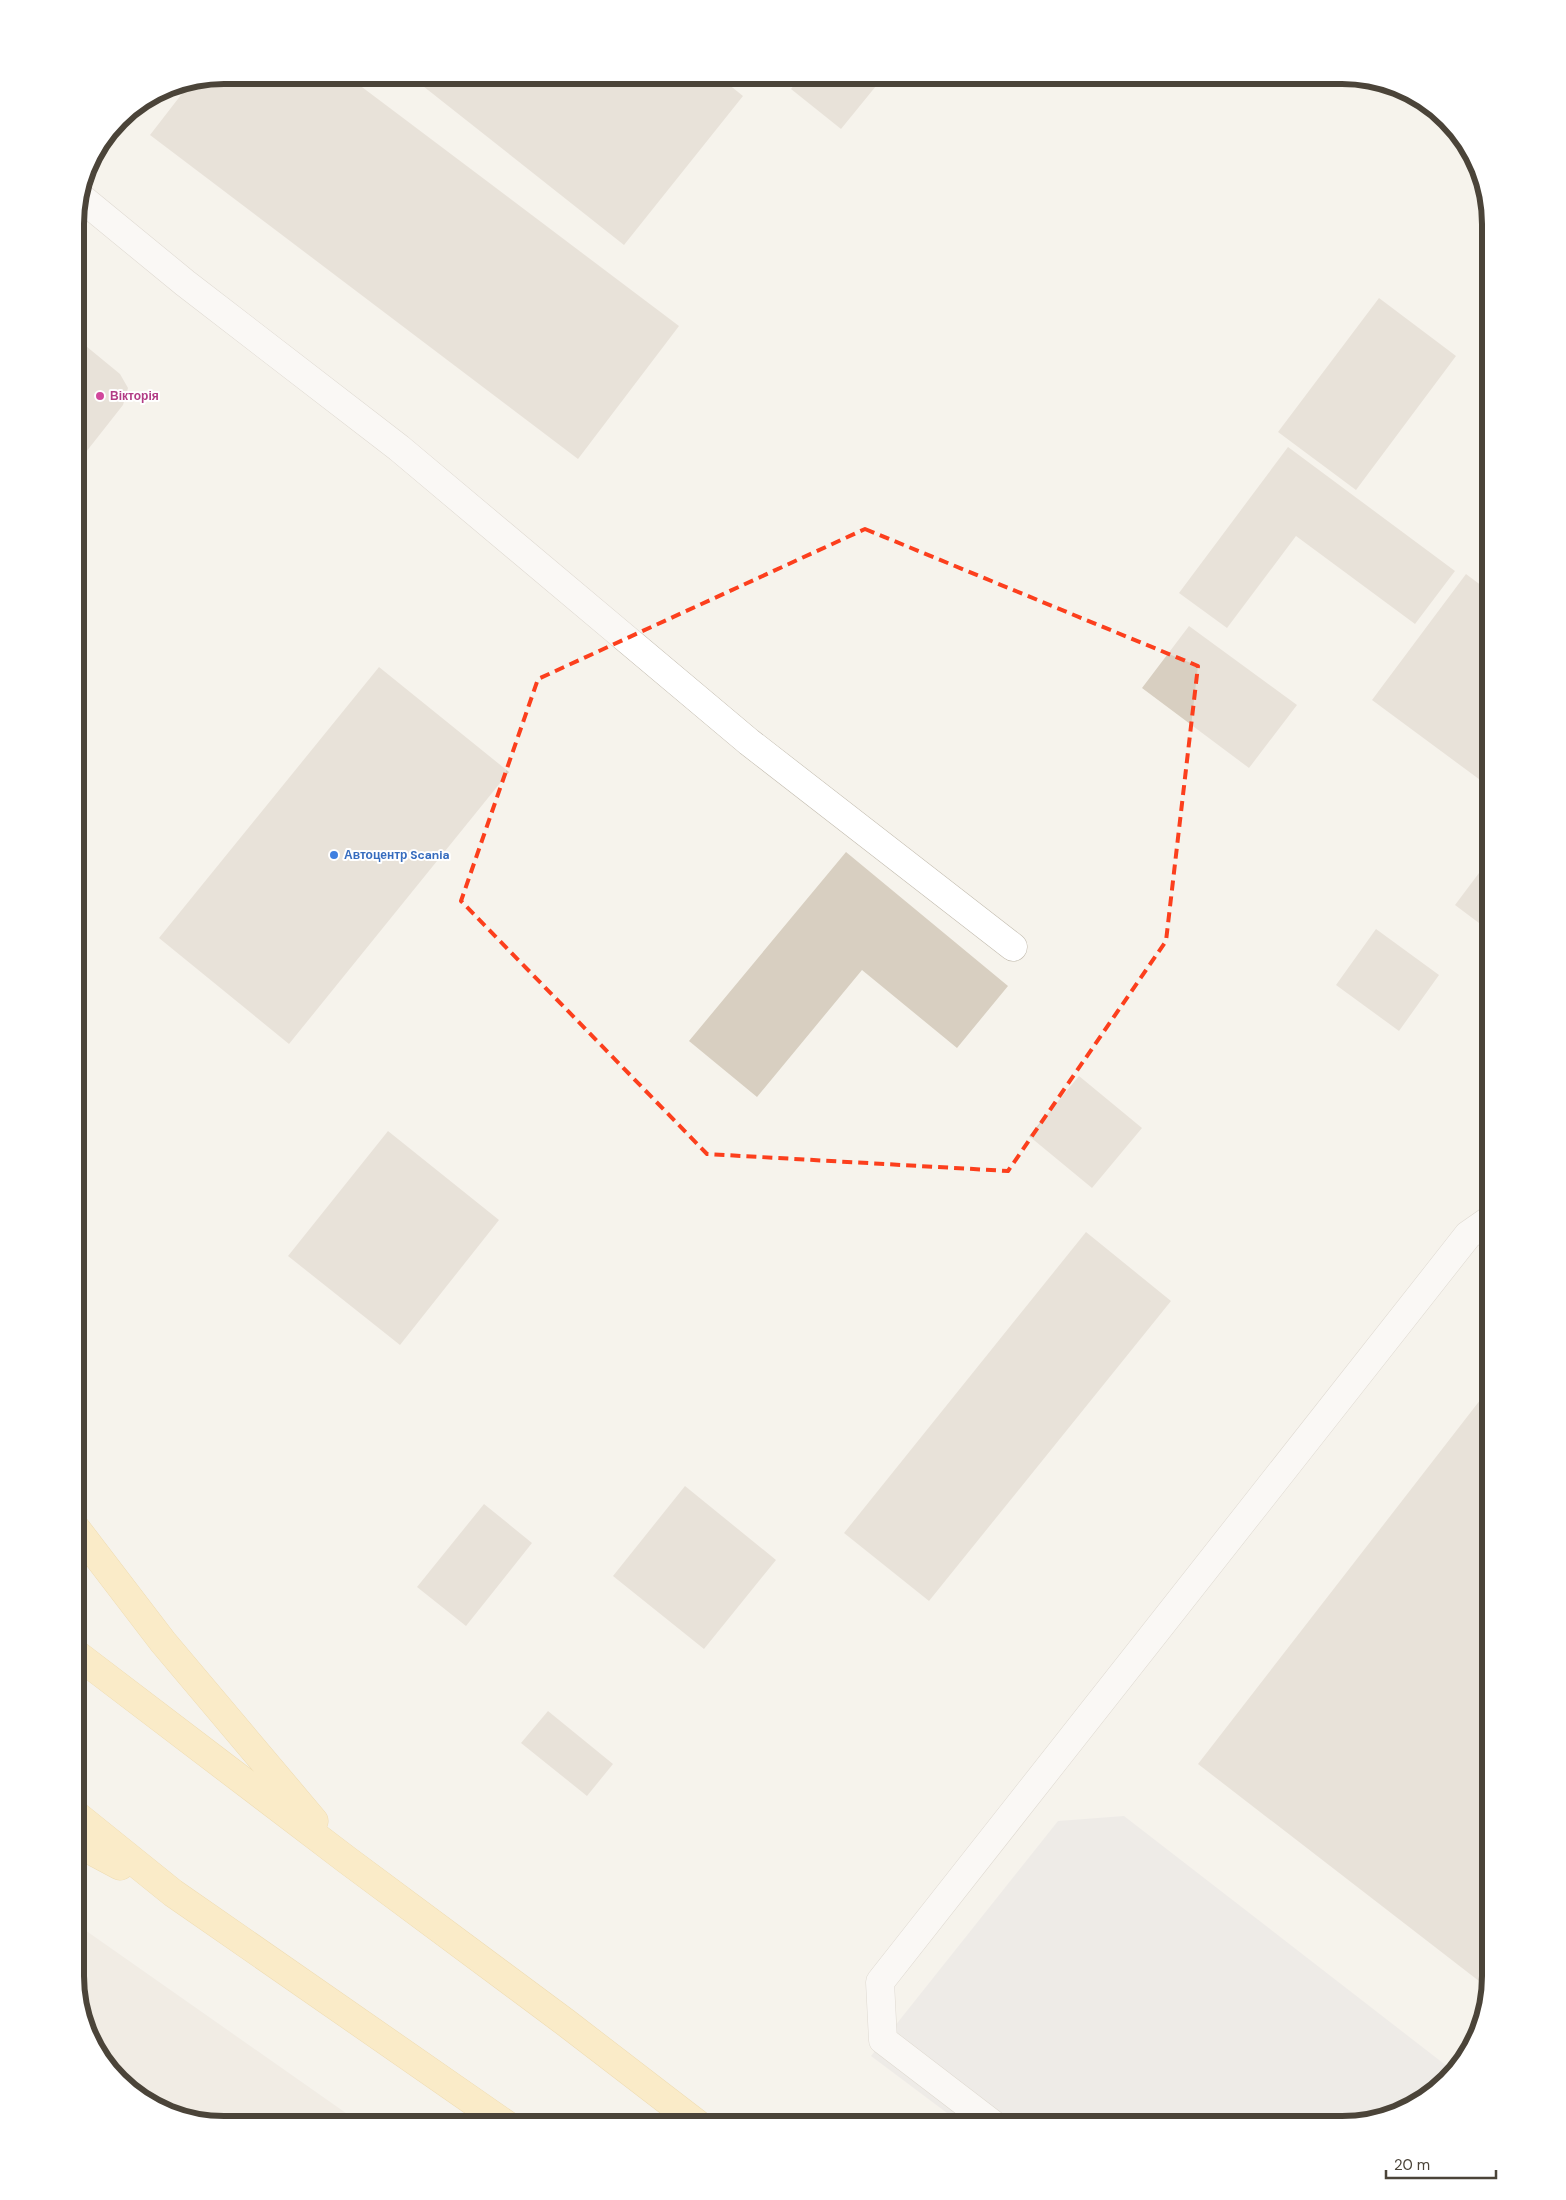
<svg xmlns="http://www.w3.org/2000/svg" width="1566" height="2200" font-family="'DM Sans',sans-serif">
	<rect width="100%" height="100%" fill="#f6f3ec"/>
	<!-- residential -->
	<path fill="#eae5da" d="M75 1923 363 2125H214L149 2105 95 2051 75 1976Z"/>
	<!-- parking -->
	<path fill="#e5e3e0" d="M1124 1816 1452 2070 1417 2105 1343 2125H963L871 2056 1058 1821Z"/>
	<!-- building -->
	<path fill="#d8cfc1" d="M224 75H346L679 326 578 459 150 135 191 82Z
		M409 75H717L743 96 624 245Z
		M802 75H885L841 129 791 89Z
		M1379 298 1456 356 1356 490 1278 432Z
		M75 337 120 374 128 388 123 405 75 466Z
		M1288 447 1455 571 1415 624 1296 536 1227 628 1179 593Z
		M1466 574 1482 586 1491 575V788L1372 700Z
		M1189 626 1297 705 1249 768 1142 688Z
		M379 667 509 772 289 1044 159 938Z
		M846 852 1008 986 957 1048 862 970 757 1097 689 1041Z
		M1491 857V932L1455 905Z
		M1376 929 1439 975 1399 1031 1336 985Z
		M1079 1076 1142 1128 1092 1188 1029 1136Z
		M388 1131 499 1220 400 1345 288 1256Z
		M1086 1232 1171 1301 929 1601 844 1533Z
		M1491 1386V1977L1488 1988 1198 1764Z
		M685 1486 776 1560 704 1649 613 1576Z
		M484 1504 532 1543 466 1626 417 1587Z
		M548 1711 613 1764 587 1796 521 1743Z"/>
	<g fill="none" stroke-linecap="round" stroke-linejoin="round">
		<defs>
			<path id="minor" d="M79 196 185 283 399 448 749 742 1013 947
				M994 2125 883 2040 880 1982 1468 1235 1491 1219"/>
			<path id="major" d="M75 1527 163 1642 314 1821
				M75 1653 347 1860 565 2022 699 2125
				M75 1814 173 1893 507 2125
				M75 1842 120 1866"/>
		</defs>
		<!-- minor casing -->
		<use href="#minor" stroke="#c2bbae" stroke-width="29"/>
		<!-- major casing -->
		<use href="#major" stroke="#e6c16a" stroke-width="29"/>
		<!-- minor -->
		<use href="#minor" stroke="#fff" stroke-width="28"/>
		<!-- major -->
		<use href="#major" stroke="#ffe39c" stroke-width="28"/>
	</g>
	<!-- marked area -->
	<path d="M0 0H1566V2200H0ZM865 529 1198 666 1166 941 1008 1171 707 1154 461 901 538 679Z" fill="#f6f3ec" fill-opacity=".55" fill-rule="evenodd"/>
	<path fill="none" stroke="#fc3f1d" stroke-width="4" stroke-dasharray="10 6" stroke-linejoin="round" d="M865 529 1198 666 1166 941 1008 1171 707 1154 461 901 538 679Z"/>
	<!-- markers -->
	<circle fill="#d1479c" stroke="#fff" stroke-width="2" cx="100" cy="396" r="5"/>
	<circle fill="#3f7fe0" stroke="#fff" stroke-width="2" cx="334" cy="855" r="5"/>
	<g text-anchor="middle" stroke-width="4" stroke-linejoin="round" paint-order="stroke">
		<!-- hotel labels -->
		<g font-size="12" font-weight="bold" fill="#b23c85" stroke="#fff" text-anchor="start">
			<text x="110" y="400">Вікторія</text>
		</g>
		<!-- shop labels -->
		<g font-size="12" font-weight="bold" fill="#366cbe" stroke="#fff" text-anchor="start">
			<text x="344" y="859">Автоцентр Scania</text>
		</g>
	</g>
	<!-- crop -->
	<path d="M0 0H1566V2200H0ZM224 84H1342A140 140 0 0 1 1482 224V1976A140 140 0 0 1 1342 2116H224A140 140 0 0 1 84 1976V224A140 140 0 0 1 224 84Z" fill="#fff" fill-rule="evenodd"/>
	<path fill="none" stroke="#4b4439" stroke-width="6" d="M224 84H1342A140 140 0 0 1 1482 224V1976A140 140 0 0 1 1342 2116H224A140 140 0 0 1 84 1976V224A140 140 0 0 1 224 84Z"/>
	<!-- scale -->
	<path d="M1386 2170v8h110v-8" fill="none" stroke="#4b4439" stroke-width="2.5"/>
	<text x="1394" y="2170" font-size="15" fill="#4b4439" stroke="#ffffff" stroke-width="4" paint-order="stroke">20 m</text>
</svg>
